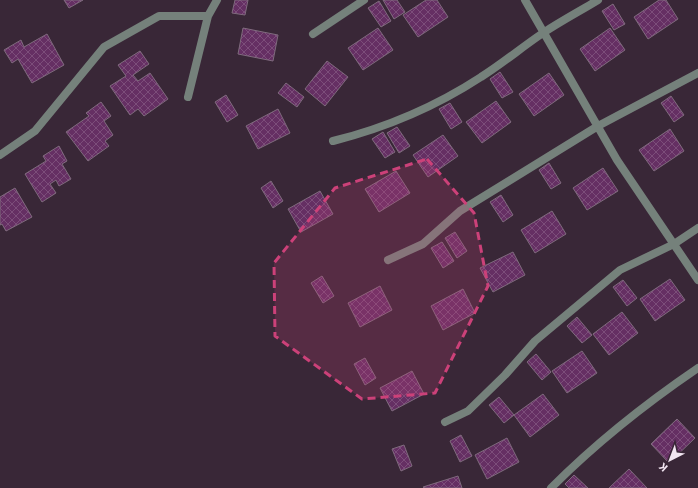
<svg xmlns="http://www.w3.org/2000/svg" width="698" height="488" font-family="'Exo 2',sans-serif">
	<defs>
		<pattern id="building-cross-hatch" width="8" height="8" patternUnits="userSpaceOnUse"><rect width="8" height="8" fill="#652f63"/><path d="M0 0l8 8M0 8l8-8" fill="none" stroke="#7c4d7a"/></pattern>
	</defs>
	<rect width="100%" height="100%" fill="#392737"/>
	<!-- building -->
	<path fill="url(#building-cross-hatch)" stroke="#7f6a7d" d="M64 0H83L69 8Z
		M235 0H248L245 15 232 13Z
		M383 0H397L405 12 394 19Z
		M426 0H437L448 17 418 37 403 15Z
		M659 0H666L678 19 648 39 634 17Z
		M379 1 391 21 381 27 368 8Z
		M613 4 625 24 614 30 602 11Z
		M243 28 278 35 273 61 238 54Z
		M378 28 393 50 363 70 348 48Z
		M610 28 625 50 595 71 580 49Z
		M47 34 64 65 32 83 18 59 12 63 4 50 21 40 24 47Z
		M140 51 149 64 133 75 138 81 150 73 168 99 144 116 138 109 130 115 110 86 126 76 118 65Z
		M327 61 348 77 325 106 305 89Z
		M500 72 513 92 502 98 490 79Z
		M549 73 564 95 534 116 519 94Z
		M286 83 304 97 297 107 278 93Z
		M226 95 238 115 227 122 215 102Z
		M671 96 684 115 674 122 661 103Z
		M496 101 511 122 482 143 466 122Z
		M101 102 111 116 104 121 113 135 105 141 109 146 88 161 66 132 89 116 86 113Z
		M450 103 462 122 451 129 439 109Z
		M278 109 290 133 258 149 246 126Z
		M397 127 410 146 399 153 387 133Z
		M670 129 684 151 654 171 639 150Z
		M383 132 395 152 385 158 372 139Z
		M443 135 458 156 428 177 413 155Z
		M59 146 67 161 62 164 71 179 59 186 56 180 50 184 56 193 42 202 25 174 46 161 43 156Z
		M549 163 561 183 551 189 539 170Z
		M603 168 618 191 587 210 573 188Z
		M396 171 410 193 379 212 365 189Z
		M271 181 283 201 273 208 261 188Z
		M15 188 32 217 6 231 2 224 0 225V197Z
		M320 191 333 214 301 232 288 209Z
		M501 195 513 215 503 222 490 202Z
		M552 211 566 234 535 253 521 230Z
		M455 232 467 251 457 258 445 238Z
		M442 242 454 261 443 268 431 248Z
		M513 252 525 275 493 292 480 268Z
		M322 276 334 296 323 303 311 283Z
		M670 279 685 300 655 321 640 299Z
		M623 280 637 298 627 306 613 287Z
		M380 286 392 310 360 327 348 303Z
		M463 289 475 313 443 330 431 306Z
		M622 312 638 333 609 355 593 334Z
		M577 317 592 335 582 343 567 326Z
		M582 351 597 373 567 393 552 371Z
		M536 354 551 372 542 380 527 362Z
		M365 358 376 378 365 385 354 364Z
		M412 371 424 394 392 411 380 388Z
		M543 394 559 415 530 437 514 415Z
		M499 397 514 415 504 423 489 405Z
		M677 419 695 438 669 463 651 444Z
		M461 435 472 456 460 462 450 441Z
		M507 438 519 462 487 479 475 455Z
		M404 445 412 466 401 471 392 449Z
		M629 469 647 488H609Z
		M574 475 588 488H569L565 484Z
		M458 476 462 488H424L423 487Z"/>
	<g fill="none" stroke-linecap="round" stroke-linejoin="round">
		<!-- minor -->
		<path stroke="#75817b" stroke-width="8" d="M525 0 617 160 698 280
			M313 34 364 0
			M188 97 208 16 217 0
			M333 141C385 128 435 107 481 77 502 64 522 47 543 33 561 21 580 11 598 0
			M0 155 35 131 104 47 159 16H208
			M388 260 423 244 460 211 598 126 698 73
			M445 422 468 411 505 375 535 341 620 270 674 244 698 228
			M551 488C596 443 645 404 698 368"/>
	</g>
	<!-- marked area -->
	<path fill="#cc4179" fill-opacity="0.2" stroke="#cc4179" stroke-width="3" stroke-dasharray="8 5" stroke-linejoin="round" d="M427 159 474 213 488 286 435 393 362 399 275 336 274 263 335 188Z"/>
	<!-- north arrow -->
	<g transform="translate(670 460) rotate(222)" stroke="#392737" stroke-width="3" paint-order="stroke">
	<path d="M0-3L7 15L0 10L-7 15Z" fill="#f2e6f1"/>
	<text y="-6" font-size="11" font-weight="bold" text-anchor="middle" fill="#f2e6f1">K</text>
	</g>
</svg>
